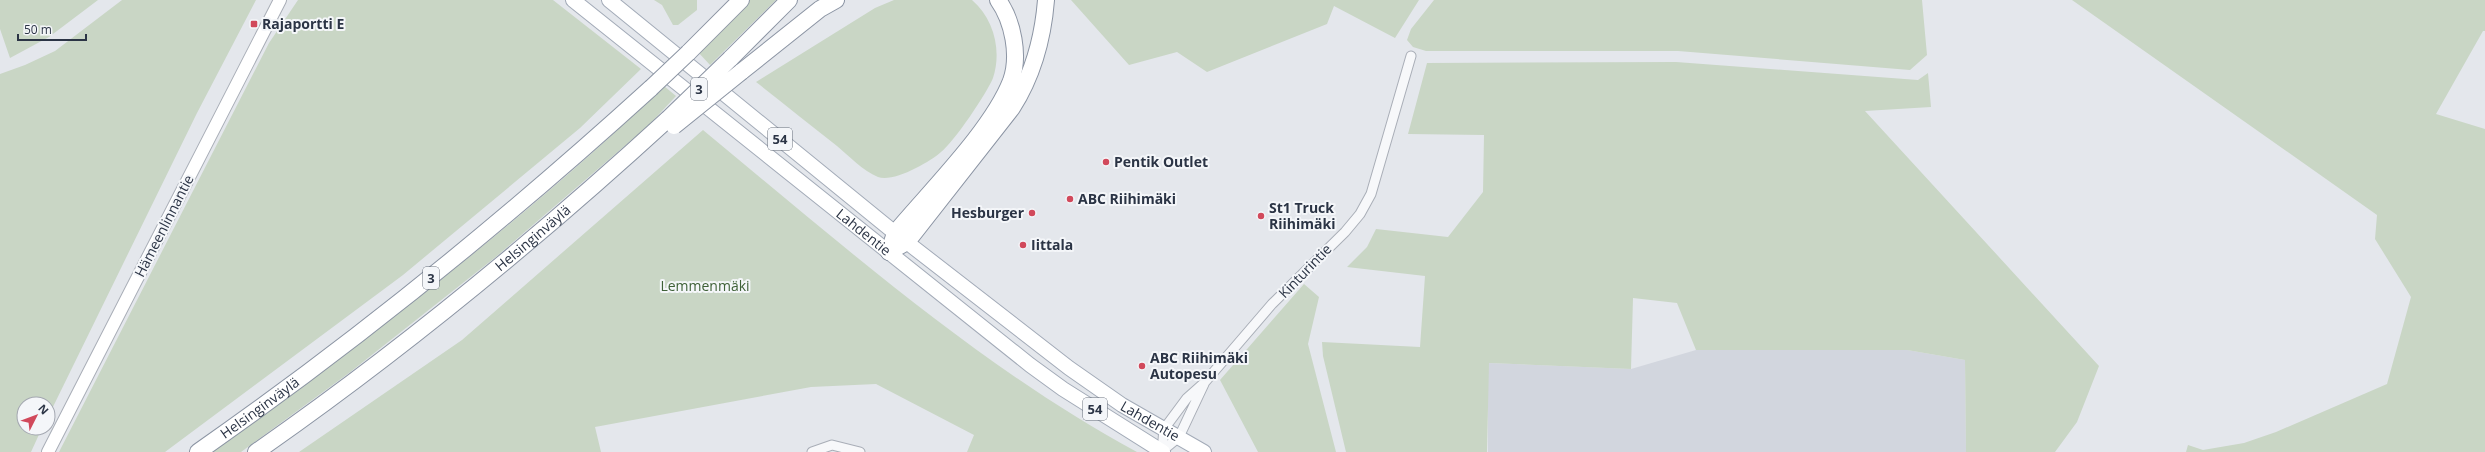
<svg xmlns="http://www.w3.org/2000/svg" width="2485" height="452" font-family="'Open Sans',sans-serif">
	<rect width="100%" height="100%" fill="#e4e7ec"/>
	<!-- built -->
	<path fill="#d2d6de" d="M1696 350H1907L1965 360 1966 452H1488V363L1631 369Z"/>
	<!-- green -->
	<path fill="#c9d6c5" d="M0 0H98L49 37 10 58 0 29Z
		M122 0H256L197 113 48 417V404H24V428H42L31 452H0V74L25 65 55 51Z
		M298 0H553L641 69 580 128 403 275 165 452H59L269 43Z
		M654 0H697V10L678 25H673L662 5Z
		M750 0H776L710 65 698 52Z
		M894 0H972C994 19 1002 51 993 78 987 93 954 142 941 152 930 162 893 183 878 177 863 171 849 156 837 146 810 125 783 103 756 82L875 8Z
		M1071 0H1419L1395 38 1334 6 1327 24 1207 72 1177 52 1129 65Z
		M1434 0H1922L1927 55 1910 70 1678 51H1426L1413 47 1407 40 1411 29Z
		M2072 0H2485V31H2483L2436 114 2485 129V452H2186L2188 445 2203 450 2244 443 2276 432 2387 384 2411 297 2375 239 2377 215Z
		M1676 62 1918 80 1928 73 1931 107 1865 111 2099 366 2077 422 2055 452H1966L1965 360 1907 350H1696L1677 303 1633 298 1631 369 1489 363 1487 452H1346L1323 356 1322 342 1420 347 1425 276 1347 267 1367 247 1376 229 1448 237 1483 192 1484 135 1408 134 1427 63Z
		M664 86 676 96 649 125 497 256 349 373 241 452H212C369 337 525 221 664 86Z
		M703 130C839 242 981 368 1137 452H967L974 435 876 384 811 387 595 427 601 452H299L462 340Z
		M1304 284 1319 297 1308 344 1336 452H1258L1220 380Z"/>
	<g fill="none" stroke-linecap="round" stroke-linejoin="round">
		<defs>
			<path id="street" d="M1162 451 1164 429 1187 398 1205 382 1272 304 1345 232 1360 214 1371 194 1411 56
				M1162 451 1179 437 1204 384
				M812 452 832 445 860 452"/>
			<path id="secondary" d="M48 452 280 0"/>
			<g id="primary">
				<path id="s1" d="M573 0 1030 365 1063 389 1163 452"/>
				<path id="s2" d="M609 0 895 233 1069 368 1122 405 1204 452"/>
			</g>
			<g id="highway">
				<path d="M688 53 741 0"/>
				<path d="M730 59 789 0"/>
				<path d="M741 72 820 9 836 0"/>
				<path d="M889 252 907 242 1012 108C1033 75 1043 38 1046 0"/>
				<path d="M889 252 895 233C929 192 992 130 1011 81 1020 56 1013 21 998 0"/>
				<path id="s3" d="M198 452C357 341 507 219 651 88"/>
				<path id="s4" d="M256 452C401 351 538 238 668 119"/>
			</g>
		</defs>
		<!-- street casing -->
		<use href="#street" stroke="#a9aeb7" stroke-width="11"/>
		<!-- secondary casing -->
		<use href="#secondary" stroke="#a9aeb7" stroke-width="14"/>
		<!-- primary casing -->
		<use href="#primary" stroke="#a3abb8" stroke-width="16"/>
		<!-- highway casing -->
		<use href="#highway" stroke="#8b94a3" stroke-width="18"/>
		<!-- street -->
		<use href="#street" stroke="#f7f8fa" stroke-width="9"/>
		<!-- secondary -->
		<use href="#secondary" stroke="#fff" stroke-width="12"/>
		<!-- primary -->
		<use href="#primary" stroke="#fff" stroke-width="14"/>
		<!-- highway -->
		<use href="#highway" stroke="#fff" stroke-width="16"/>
		<defs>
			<path id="highway-bridge" d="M651 88 688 53
				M668 119 730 59
				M674 126 741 72"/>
		</defs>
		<!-- highway-bridge casing -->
		<use href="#highway-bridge" stroke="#8b94a3" stroke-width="18" stroke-linecap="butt"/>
		<!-- highway-bridge -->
		<use href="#highway-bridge" stroke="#fff" stroke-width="16"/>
	</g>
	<!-- markers -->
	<g fill="#d1495b" stroke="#f4f6f9" stroke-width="1.5">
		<rect x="250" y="20" width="8" height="8" rx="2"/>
		<circle cx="1106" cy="162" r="4"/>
		<circle cx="1070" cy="199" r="4"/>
		<circle cx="1032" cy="213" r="4"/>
		<circle cx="1261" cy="216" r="4"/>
		<circle cx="1023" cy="245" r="4"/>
		<circle cx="1142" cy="366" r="4"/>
	</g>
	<g text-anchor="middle" stroke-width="4" stroke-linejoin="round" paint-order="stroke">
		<!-- shield labels -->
		<g fill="#f4f6f9" stroke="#676e7b" stroke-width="1">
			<rect x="691" y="78" width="16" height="22" rx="3"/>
			<rect x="768" y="128" width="24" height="22" rx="3"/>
			<rect x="423" y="267" width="16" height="22" rx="3"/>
			<rect x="1083" y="398" width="24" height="22" rx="3"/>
		</g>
		<g font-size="13" font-weight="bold" fill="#2b3445">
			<text x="699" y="94">3</text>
			<text x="780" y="144">54</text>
			<text x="431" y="283">3</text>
			<text x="1095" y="414">54</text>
		</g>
		<!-- poi labels -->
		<g font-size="14" font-weight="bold" fill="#2b3445" stroke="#f4f6f9" text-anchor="start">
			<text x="262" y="29">Rajaportti E</text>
			<text x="1114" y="167">Pentik Outlet</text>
			<text x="1078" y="204">ABC Riihimäki</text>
			<text x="1269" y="213">St1 Truck<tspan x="1269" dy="16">Riihimäki</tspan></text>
			<text x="1024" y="218" text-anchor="end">Hesburger</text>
			<text x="1031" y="250">Iittala</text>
			<text x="1150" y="363">ABC Riihimäki<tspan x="1150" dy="16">Autopesu</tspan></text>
		</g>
		<!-- street labels -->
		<g font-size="14" fill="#2b3445" stroke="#f4f6f9">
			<text transform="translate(164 226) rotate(-63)" y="5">Hämeenlinnantie</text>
			<text dy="5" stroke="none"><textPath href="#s1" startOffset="372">Lahdentie</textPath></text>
			<text dy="5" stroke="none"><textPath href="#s4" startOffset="350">Helsinginväylä</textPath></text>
			<text transform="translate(1305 271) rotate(-46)" y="5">Kinturintie</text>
			<text dy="5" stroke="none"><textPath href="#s3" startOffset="76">Helsinginväylä</textPath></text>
			<text dy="5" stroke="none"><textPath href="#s2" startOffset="686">Lahdentie</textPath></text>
		</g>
		<!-- park labels -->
		<g font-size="14" fill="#3f6138" stroke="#f4f6f9">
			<text x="705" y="291">Lemmenmäki</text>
		</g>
	</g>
	<!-- north arrow -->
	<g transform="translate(36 416) rotate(48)"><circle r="19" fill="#f4f6f9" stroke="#a4a8b1"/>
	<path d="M0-3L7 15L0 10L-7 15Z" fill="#d1495b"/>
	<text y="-6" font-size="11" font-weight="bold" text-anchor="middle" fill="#2b3445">N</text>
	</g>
	<!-- scale -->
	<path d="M18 34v6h68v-6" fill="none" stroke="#2b3445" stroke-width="2"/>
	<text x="24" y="34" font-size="12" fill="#2b3445" stroke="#f4f6f9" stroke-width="3" paint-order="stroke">50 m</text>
</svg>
